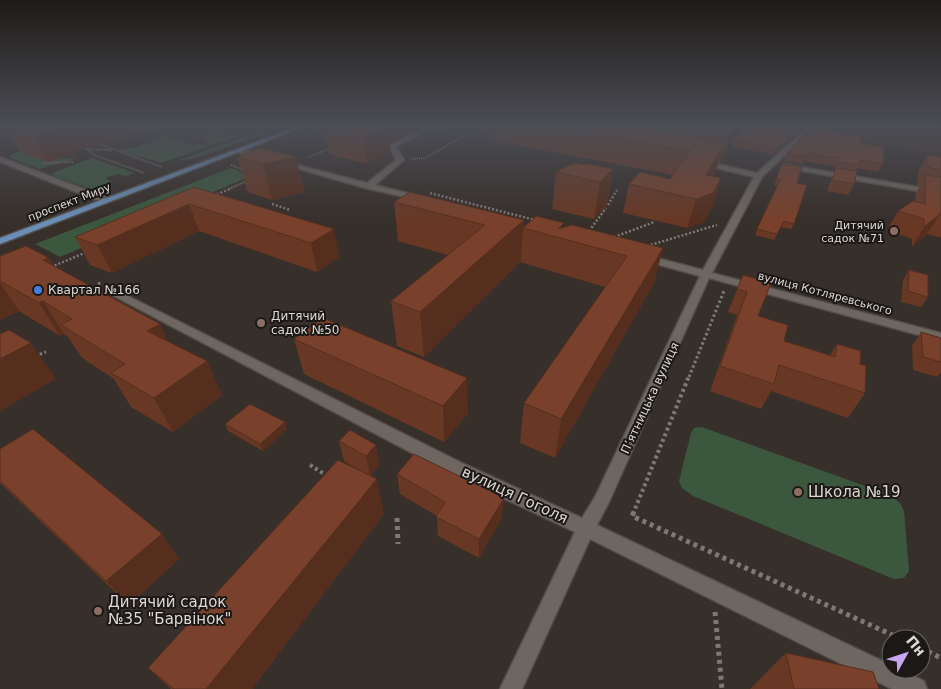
<svg xmlns="http://www.w3.org/2000/svg" width="941" height="689" font-family="'DejaVu Sans',sans-serif">
	<rect width="100%" height="100%" fill="#362f2a"/>
	<!-- industrial -->
	<path fill="#46332c" d="M839 125H941V155L863 142Z"/>
	<!-- green -->
	<path fill="#3b583f" d="M217 130 238 136 213 145 203 142 211 139 196 137Z
		M264 130 272 131 196 158 176 161Z
		M167 136 194 145 200 143 210 146 161 163 118 150 135 147Z
		M32 148 48 154 36 157 48 162 61 158 76 159 39 169 8 157 12 154Z
		M92 158 135 173 125 176 118 174 105 178 112 182 91 189 54 176 52 173Z
		M231 168 251 176 60 257 35 244Z
		M702 427 890 495 900 503 904 511 909 571 904 578 894 579 693 496 682 488 679 481 691 433 694 428Z"/>
	<g fill="none" stroke-linecap="round" stroke-linejoin="round">
		<defs>
			<path id="minor" d="M428 125H435L396 147 404 160 375 185 423 197V201L365 188 278 163 282 161 367 183 396 160 389 146 390 145Z
				M810 125H816L762 177 712 273 941 333V341L709 278 609 502 597 525 891 665V669H899L924 681 927 689H892L590 539 522 689H500L575 532 450 473 112 295 114 293H122L462 463 582 518 595 497 700 276 641 260 640 258 645 255 703 270 754 177 699 164V160L757 173Z
				M239 149 266 156 267 158 263 160 237 152 236 151Z
				M0 157 110 199 111 201 104 203 0 162Z
				M783 164 941 191V195L786 168 782 166Z"/>
			<path id="major" d="M301 125H309L0 244V238Z"/>
		</defs>
		<!-- minor casing -->
		<use href="#minor" stroke="#524d49" stroke-width="3"/>
		<!-- major casing -->
		<use href="#major" stroke="#524d49" stroke-width="3"/>
		<!-- path-far4 -->
		<path stroke="#7f7975" stroke-width="2" stroke-dasharray="1 1" stroke-linecap="butt" d="M248 125 265 129
			M316 130 329 125
			M465 135 493 128
			M96 143 162 167
			M111 150 87 149 94 155 144 173
			M309 157 331 148
			M411 159 425 158 465 135 439 131
			M44 163 73 162
			M231 165 244 170
			M229 189 247 181"/>
		<!-- path-far3 -->
		<path stroke="#7f7975" stroke-width="2.5" stroke-dasharray="2 2" stroke-linecap="butt" d="M430 193 535 220
			M213 196 232 188
			M272 204 290 210
			M608 205 617 190
			M589 231 606 208
			M614 237 652 223 655 218
			M647 246 717 225
			M51 267 87 252"/>
		<!-- path-far2 -->
		<path stroke="#7f7975" stroke-width="3" stroke-dasharray="2.5 2.5" stroke-linecap="butt" d="M98 284 102 282
			M35 356 46 352
			M689 377 724 291"/>
		<!-- path-far1 -->
		<path stroke="#7f7975" stroke-width="4" stroke-dasharray="3 3" stroke-linecap="butt" d="M310 465 326 475
			M633 514 689 376"/>
		<!-- path -->
		<path stroke="#7f7975" stroke-width="5" stroke-dasharray="4 4" stroke-linecap="butt" d="M634 512 632 516 901 639
			M397 518 398 544
			M715 612 722 689
			M921 648 941 658"/>
		<!-- minor -->
		<use href="#minor" fill="#6e6660" fill-rule="evenodd"/>
		<!-- major -->
		<use href="#major" fill="#6a8eb6" fill-rule="evenodd"/>
	</g>
	<!-- wall -->
	<path fill="#683825" d="M6 125H164L73 152 74 154 48 162 20 151Z
		M337 125H424L402 136V137L389 143 390 152 367 164 329 154 325 130Z
		M491 125H699L733 129 725 154 720 162H719L716 170 713 176V206L704 222 687 228 623 213 629 184 670 179 673 175 491 140Z
		M751 125H805L803 129 774 155 731 146 733 139Z
		M828 126 826 130 860 143 883 164 878 172 857 168 855 171 854 184 848 195 827 191 835 170H834L835 166 804 161 803 164 784 161 787 153Z
		M927 155 941 157V238L927 234 912 247V239L887 230 898 211 915 201 916 193 920 185H917L918 172Z
		M237 157H296L304 192 272 200 248 192Z
		M782 164 797 183 794 224 791 229 781 227 774 240 755 235 777 185H774Z
		M587 165 613 169 607 205 594 219 552 209 556 172Z
		M194 187 334 229 339 257 317 272 199 231 112 273 90 265 75 237Z
		M394 202 524 227H563L663 248 654 283 555 458 520 443 524 403 605 287 520 262 521 261 424 357 397 346 391 301 448 255 398 241Z
		M0 256 49 258 54 266 160 324 168 342 207 361 222 395 173 432 131 407 114 379 82 358 68 337 64 334 60 336 19 311 0 320Z
		M909 270 928 297 921 307 901 302 903 280Z
		M743 275 758 316 784 341 830 355 837 344 860 364 865 393 848 418 771 391 761 409 710 391 737 315 728 312Z
		M921 332 941 338V372L937 377 913 370 912 346Z
		M294 339 468 414 444 442 304 374Z
		M225 424 287 429 263 451 228 431Z
		M350 430 380 465 371 475 384 514 252 689H171L148 668 359 470 344 461 339 441Z
		M0 449 162 534 179 559 129 605 0 483Z
		M397 474 502 518 479 558 438 536 437 516 400 494Z
		M786 653 879 689H750Z"/>
	<!-- shaded-wall -->
	<path fill="#552e1e" d="M66 125H164L73 152 74 154 48 162 34 135Z
		M380 125H424L402 136V137L389 143 390 152 367 164 363 138Z
		M803 125H805L803 129 774 155 777 148Z
		M733 129 725 154 720 162 728 137Z
		M724 144 716 170 701 197 721 178 713 206 704 222 687 228 696 199 706 175Z
		M296 157 304 192 272 200 263 164Z
		M613 169 607 205 594 219 600 182Z
		M189 204 199 231 112 273 97 245Z
		M940 214 927 234 912 247 924 227Z
		M524 220V228H523L521 261 424 357 420 312Z
		M334 229 339 257 317 272 311 243Z
		M663 248 654 283 555 458 561 419Z
		M49 258 67 289 43 260Z
		M0 283 19 311 0 320Z
		M43 301 64 334 60 336 39 303Z
		M160 324 176 357 147 331Z
		M31 343 56 379 0 411V359Z
		M207 361 222 395 173 432 154 398Z
		M467 378 468 414 444 442 443 406Z
		M285 422 287 429 263 451 260 444Z
		M376 445 380 465 370 476 366 456Z
		M377 479 384 514 252 689H206Z
		M504 498 502 518 479 558V539Z
		M162 534 179 559 129 605 106 581Z"/>
	<!-- building -->
	<path fill="#79412b" stroke="#552e1e" d="M6 125H66L58 127 61 128 34 135Z
		M337 125H382H380L387 127 363 138 325 130Z
		M541 125H639L724 144 706 175 721 178 713 193 696 199 629 184 640 172 670 179 691 151Z
		M670 125H699L703 126 704 125H709L733 129 728 137Z
		M751 125H803L777 148 733 139Z
		M814 125 828 126 824 130 861 136 860 143 884 147 883 164 860 160 858 165 838 162 839 158 807 153 806 156 787 153Z
		M260 148 296 157 263 164 237 157Z
		M927 155 941 157V170L927 167Z
		M574 163 587 165 589 164 613 169 600 182 556 172Z
		M782 164 802 167 797 183 807 185 794 224 784 221 777 234 757 229 780 180 776 179Z
		M836 168 857 171 854 184 832 180Z
		M926 175 941 177V215L940 214 924 227V219L898 211 913 201 925 204Z
		M194 187 334 229 311 243 189 204 97 245 75 237Z
		M410 192 524 220 420 312 391 301 485 225 394 202Z
		M536 216 564 223 558 229 572 225 663 248 561 419 524 403 627 256 523 228Z
		M26 246 49 258 43 260 160 324 147 331 207 361 154 398 111 373 125 364 61 325 72 319 43 301 39 303 0 281V256Z
		M909 270 928 275V297L908 291Z
		M743 275 771 283 758 316 788 325 784 341 835 357 837 344 861 351 860 364 866 366 865 393 779 365 774 384 720 366 747 292 737 289Z
		M323 318 467 378 443 406 294 339Z
		M9 330 31 343 0 359V334Z
		M921 332 941 338V362L923 357Z
		M250 404 285 422 260 444 225 424Z
		M33 429 162 534 106 581 0 481V449Z
		M350 430 376 445 366 456 339 441Z
		M414 454 504 498 479 539 436 517 445 502 397 474Z
		M338 460 377 479 206 689H174L148 668Z
		M786 653 873 672 879 689H794Z"/>
	<!-- sky -->
	<linearGradient id="sky" x2="0" y2="1"><stop stop-color="#1e1a17"/><stop offset="0.57" stop-color="#4c4d55"/><stop offset="1" stop-color="#4c4d55" stop-opacity="0"/></linearGradient>
	<rect width="941" height="221" fill="url(#sky)"/>
	<!-- markers -->
	<g fill="#8d6e63" stroke="#1b1816" stroke-width="2">
		<circle cx="894" cy="231" r="5"/>
		<circle cx="261" cy="323" r="5"/>
		<circle cx="798" cy="492" r="5"/>
		<circle cx="98" cy="611" r="5"/>
	</g>
	<circle fill="#3f7fe0" stroke="#1b1816" stroke-width="2" cx="38" cy="290" r="5"/>
	<g text-anchor="middle" stroke-width="4" stroke-linejoin="round" paint-order="stroke">
		<!-- far-street labels -->
		<g font-size="11" fill="#dcd8d5" stroke="#1b1816">
			<text transform="translate(69 202) rotate(-21)" y="4">проспект Миру</text>
			<text transform="translate(825 293) rotate(15)" y="4">вулиця Котляревського</text>
		</g>
		<!-- far-poi labels -->
		<g font-size="11" fill="#dcd8d5" stroke="#1b1816" text-anchor="end">
			<text x="884" y="229">Дитячий<tspan x="884" dy="13">садок №71</tspan></text>
		</g>
		<!-- poi labels -->
		<g font-size="12" fill="#dcd8d5" stroke="#1b1816" text-anchor="start">
			<text x="48" y="294">Квартал №166</text>
			<text x="271" y="320">Дитячий<tspan x="271" dy="14">садок №50</tspan></text>
		</g>
		<!-- street labels -->
		<g font-size="12" fill="#dcd8d5" stroke="#1b1816">
			<text transform="translate(650 398) rotate(-65)" y="4">Пʼятницька вулиця</text>
		</g>
		<!-- near-poi labels -->
		<g font-size="15" fill="#dcd8d5" stroke="#1b1816" text-anchor="start">
			<text x="808" y="497">Школа №19</text>
			<text x="108" y="607">Дитячий садок<tspan x="108" dy="17">№35 "Барвінок"</tspan></text>
		</g>
		<!-- near-street labels -->
		<g font-size="15" fill="#dcd8d5" stroke="#1b1816">
			<text transform="translate(515 495) rotate(25)" y="5">вулиця Гоголя</text>
		</g>
	</g>
	<!-- north arrow -->
	<g transform="translate(906 654) rotate(50)"><circle r="24" fill="#1b1816" stroke="#686562"/>
	<path d="M0-4L9 19L0 12L-9 19Z" fill="#c8a6ef"/>
	<text y="-8" font-size="14" font-weight="bold" text-anchor="middle" fill="#dcd8d5">Пн</text>
	</g>
</svg>
